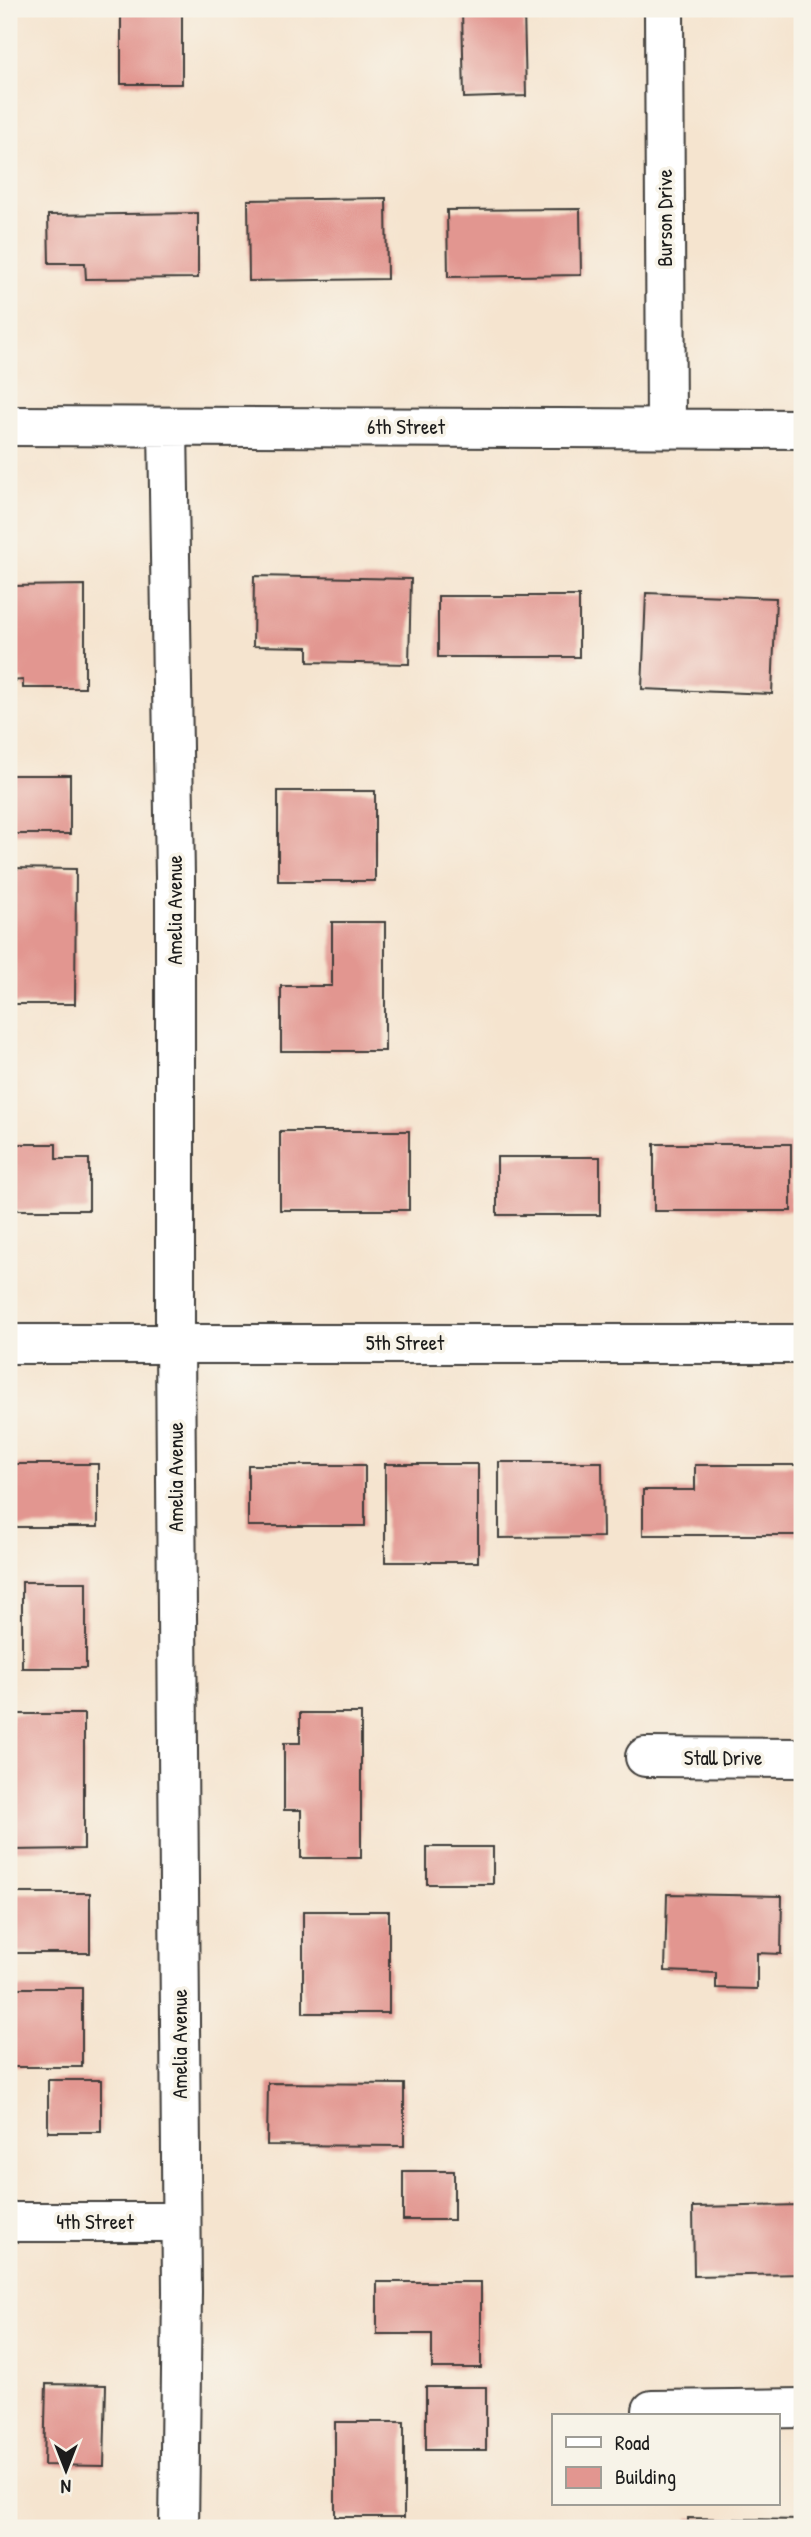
<svg xmlns="http://www.w3.org/2000/svg" width="811" height="2537" font-family="'Patrick Hand',sans-serif">
	<rect width="100%" height="100%" fill="#f7f3e8"/>
	<filter id="ink" filterUnits="userSpaceOnUse"><feTurbulence type="fractalNoise" baseFrequency=".0143" numOctaves="2"/><feDisplacementMap in="SourceGraphic" scale="14" xChannelSelector="R" yChannelSelector="G"/><feConvolveMatrix kernelMatrix="1 2 1 2 8 2 1 2 1" color-interpolation-filters="sRGB"/></filter>
	<filter id="wash" filterUnits="userSpaceOnUse"><feTurbulence type="fractalNoise" baseFrequency=".00686" numOctaves="4" result="noise"/><feDisplacementMap in="SourceGraphic" scale="28" xChannelSelector="R" yChannelSelector="G"/><feGaussianBlur stdDeviation="1.57" result="paint"/><feColorMatrix in="noise" values="0 0 0 0 0 0 0 0 0 0 0 0 0 0 0 0 0 1.4 0 .05"/><feComposite in="paint" operator="in"/></filter>
	<g filter="url(#wash)">
		<rect width="100%" height="100%" fill="#f5e4cf"/>
		<g id="blocks">
			<!-- building -->
			<path fill="#e29690" d="M121 9H182V84H121Z
				M462 9H524L526 96 464 98Z
				M386 198 387 279 249 281 248 200Z
				M580 209 581 275 448 277 447 210Z
				M198 213V278L86 279 85 263H49L48 215Z
				M254 576 411 579 409 664 308 662V647L253 646Z
				M85 585V688H23V680L9 681V586Z
				M646 593 776 598 772 694 642 689Z
				M438 596H579V657H438Z
				M9 775H70V834H9Z
				M278 791H375V881H278Z
				M9 868 76 869 75 1004H9Z
				M332 922H385V1051H281V986H332Z
				M280 1131H409V1210H280Z
				M9 1144H56V1159H89V1210H9Z
				M654 1144H791V1211H654Z
				M497 1157H600V1215H497Z
				M499 1462H602L603 1537 499 1538Z
				M9 1464H98V1527H9Z
				M385 1464H478V1562H385Z
				M248 1465H365V1526H248Z
				M695 1465H802V1535H643V1490H695Z
				M22 1582H86V1668H22Z
				M300 1713H361V1858H301V1810H284V1743H300Z
				M11 1714H84V1849L11 1850Z
				M427 1847H493V1884H427Z
				M10 1893H90V1953H10Z
				M667 1894 782 1896 781 1954 757 1953V1989L716 1988V1973L665 1971Z
				M303 1911H389V2013H303Z
				M9 1988H82V2067H9Z
				M48 2080H101V2132H48Z
				M268 2083 404 2084V2146L267 2145Z
				M403 2171H454V2220H403Z
				M802 2205V2274L694 2276 693 2207Z
				M377 2282H481V2368H432V2334H377Z
				M46 2384 106 2385 104 2466 44 2465Z
				M426 2387H486V2450H426Z
				M335 2422H404V2517H335Z
				M688 2518 802 2520V2528H688Z"/>
		</g>
	</g>
	<g filter="url(#ink)">
		<use href="#blocks" fill-opacity="0" stroke="#3d3a37" stroke-width="2"/>
		<g fill="none" stroke-linecap="round" stroke-linejoin="round">
			<defs>
				<path id="minor" d="M664 9 666 428
					M9 426 802 429
					M168 427 175 877V1342L182 2292 179 2528
					M9 1344H802
					M645 1757 802 1758
					M9 2222H181
					M652 2410 802 2408"/>
			</defs>
			<!-- minor casing -->
			<use href="#minor" stroke="#3d3a37" stroke-width="42"/>
			<!-- minor -->
			<use href="#minor" stroke="#fff" stroke-width="38"/>
		</g>
	</g>
	<g text-anchor="middle" stroke-width="7" stroke-linejoin="round" paint-order="stroke">
		<!-- street labels -->
		<g font-size="21" fill="#1c1c1c" stroke="#f7f3e8">
			<text transform="translate(665 218) rotate(-90)" y="7">Burson Drive</text>
			<text x="406" y="434">6th Street</text>
			<text transform="translate(175 910) rotate(-90)" y="7">Amelia Avenue</text>
			<text x="405" y="1350">5th Street</text>
			<text transform="translate(176 1477) rotate(-90)" y="7">Amelia Avenue</text>
			<text x="723" y="1765">Stall Drive</text>
			<text transform="translate(180 2044) rotate(-90)" y="7">Amelia Avenue</text>
			<text x="95" y="2229">4th Street</text>
		</g>
	</g>
	<!-- margin -->
	<rect width="811" height="2537" fill="none" stroke="#f7f3e8" stroke-width="35"/>
	<!-- legend -->
	<rect x="552" y="2414" width="228" height="91" fill="#f7f3e8" stroke="#9f9d96" stroke-width="2"/>
	<rect x="566" y="2437" width="35" height="10" fill="#ffffff" stroke="#9f9d96" stroke-width="2"/>
	<text x="615" y="2450" font-size="21" fill="#1c1c1c">Road</text>
	<rect x="566" y="2467" width="35" height="21" fill="#e29690" stroke="#9f9d96" stroke-width="2"/>
	<text x="615" y="2484" font-size="21" fill="#1c1c1c">Building</text>
	<!-- north arrow -->
	<g transform="translate(66 2470) rotate(180)" stroke="#f7f3e8" stroke-width="5" paint-order="stroke">
	<path d="M0-5L12 26L0 18L-12 26Z" fill="#1c1c1c"/>
	<text y="-10" font-size="19" font-weight="bold" text-anchor="middle" fill="#1c1c1c">N</text>
	</g>
</svg>
